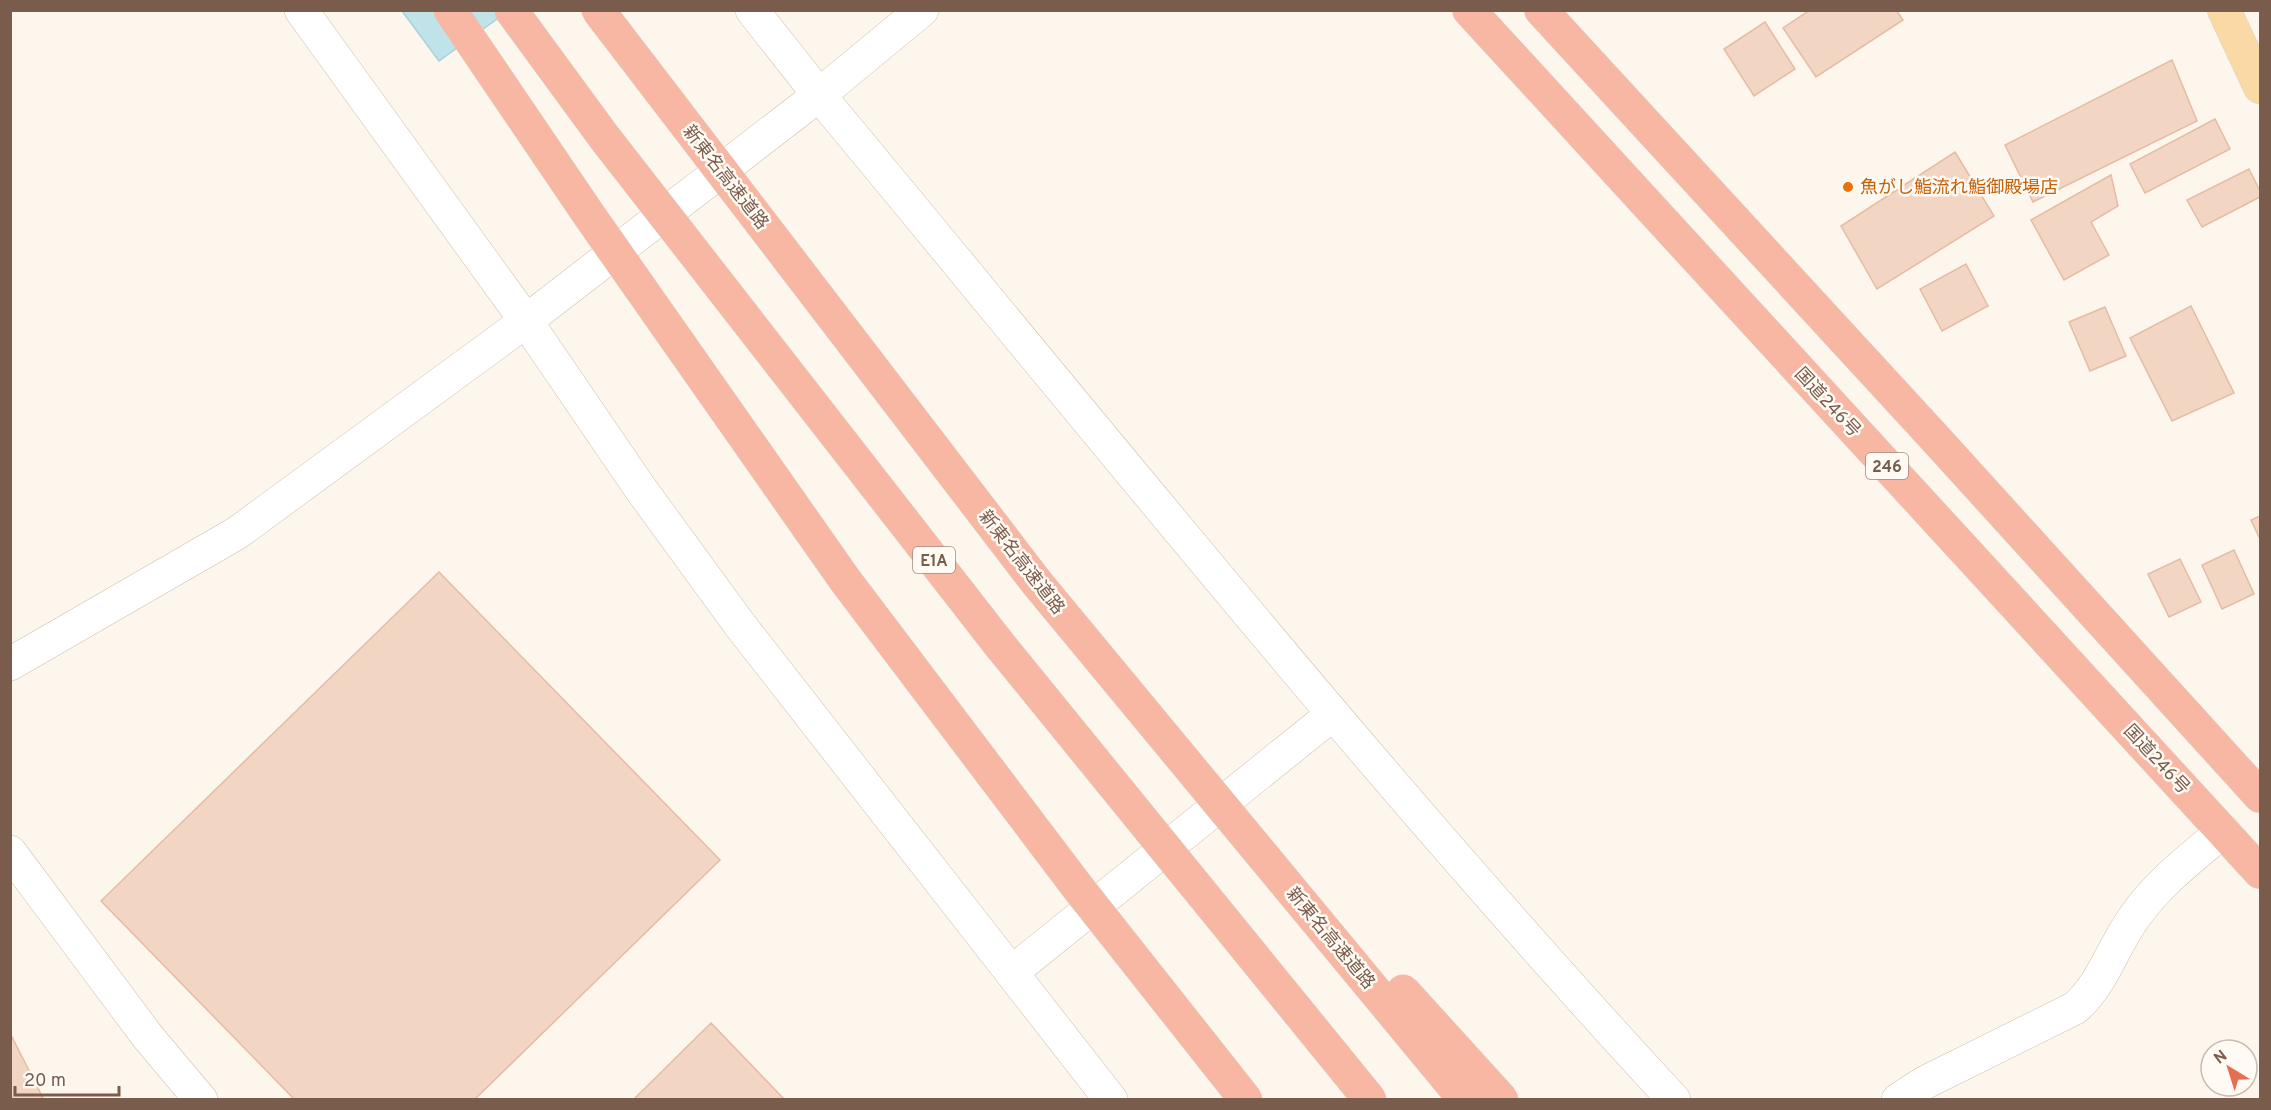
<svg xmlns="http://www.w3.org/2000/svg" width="2271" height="1110" font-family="Overpass,'Noto Sans JP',sans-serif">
	<rect width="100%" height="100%" fill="#fdf6ec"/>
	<!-- water -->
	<path fill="#bfe3e8" stroke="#a5d3da" stroke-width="1.5" d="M402 11H508L439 61Z"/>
	<!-- building -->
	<path fill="#f3d5c3" stroke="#e6bba3" stroke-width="1.5" d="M1810 10H1896L1903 20 1816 77 1783 28Z
		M1765 22 1795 69 1754 96 1724 49Z
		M2172 60 2197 121 2033 202 2005 145Z
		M2215 119 2230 149 2145 193 2130 164Z
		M1955 152 1994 216 1877 289 1841 226Z
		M2249 169 2260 191V197L2202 227 2187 200Z
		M2111 175 2118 206 2091 222 2109 255 2064 280 2031 220Z
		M1966 264 1988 306 1942 331 1920 289Z
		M2191 306 2234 393 2172 421 2130 338Z
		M2105 307 2126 356 2090 371 2069 322Z
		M2260 516V539L2251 520Z
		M2234 550 2254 594 2222 609 2202 565Z
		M2180 559 2201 602 2169 617 2148 574Z
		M439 572 720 860 474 1100H295L101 901Z
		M711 1023 785 1100H633Z
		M10 1033 44 1100H10Z"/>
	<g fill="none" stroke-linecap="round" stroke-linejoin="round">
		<defs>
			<path id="minor" d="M301 10 526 321 640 488 740 625 1111 1100
				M752 10 819 95C1100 433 1375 777 1674 1100
				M10 664 237 533 526 321 819 95 922 10
				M10 852 148 1037 201 1100
				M1012 972 1333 714
				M1898 1100 1924 1083 2075 1008C2104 983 2113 945 2136 915 2159 882 2193 857 2223 831"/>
			<path id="major" d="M2224 10 2260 87"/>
			<path id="highway" d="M1469 10 2260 872
				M1541 10 1933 436 2260 796"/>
		</defs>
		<!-- minor casing -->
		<use href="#minor" stroke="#d1beb0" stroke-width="34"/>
		<!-- major casing -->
		<use href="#major" stroke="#dad1cd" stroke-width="34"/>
		<!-- highway casing -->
		<use href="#highway" stroke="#dad1cd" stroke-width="34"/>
		<!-- minor -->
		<use href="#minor" stroke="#fff" stroke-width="33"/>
		<!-- major -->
		<use href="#major" stroke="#fbd9a5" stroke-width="33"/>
		<!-- highway -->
		<use href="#highway" stroke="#f7b7a3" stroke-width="33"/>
		<defs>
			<path id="highway-bridge" d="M450 10 589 215 845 580 1079 889 1246 1100
				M511 10 604 137 999 644 1370 1100
				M598 10 1037 583 1465 1100
				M1403 991 1502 1100"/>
		</defs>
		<!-- highway-bridge casing -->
		<use href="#highway-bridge" stroke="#dad1cd" stroke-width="34" stroke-linecap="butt"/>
		<!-- highway-bridge -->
		<use href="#highway-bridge" stroke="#f7b7a3" stroke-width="33"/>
	</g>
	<!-- markers -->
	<circle fill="#e8710a" stroke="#fffaf3" stroke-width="2" cx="1848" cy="187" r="6"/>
	<g text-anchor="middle" stroke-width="5" stroke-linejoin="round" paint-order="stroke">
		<!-- shield labels -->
		<g fill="#fffaf3" stroke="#a28b7f" stroke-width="1.5">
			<rect x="1866" y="453" width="42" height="26" rx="4.5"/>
			<rect x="913" y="547" width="42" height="26" rx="4.5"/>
		</g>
		<g font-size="16" font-weight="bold" fill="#7a5c4d">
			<text x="1887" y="472">246</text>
			<text x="934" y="566">E1A</text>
		</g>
		<!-- street labels -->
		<g font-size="18" fill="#7a5c4d" stroke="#fffaf3">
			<text transform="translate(726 177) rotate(52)" y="6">新東名高速道路</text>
			<text transform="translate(1828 402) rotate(47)" y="6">国道246号</text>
			<text transform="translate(1022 562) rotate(52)" y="6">新東名高速道路</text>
			<text transform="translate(2157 759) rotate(47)" y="6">国道246号</text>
			<text transform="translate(1331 938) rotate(50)" y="6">新東名高速道路</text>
		</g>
		<!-- food labels -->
		<g font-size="18" fill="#c56008" stroke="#fffaf3" text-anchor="start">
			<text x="1860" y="193">魚がし鮨流れ鮨御殿場店</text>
		</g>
	</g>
	<!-- border -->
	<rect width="2271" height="1110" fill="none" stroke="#7a5c4d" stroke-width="24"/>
	<!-- north arrow -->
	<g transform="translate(2229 1068) rotate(322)"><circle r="28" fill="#fffaf3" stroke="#cabbb1" stroke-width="1.5"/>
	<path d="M0-4.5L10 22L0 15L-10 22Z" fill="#e76f51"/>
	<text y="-9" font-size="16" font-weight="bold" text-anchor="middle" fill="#7a5c4d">N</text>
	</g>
	<!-- scale -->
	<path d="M15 1086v9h104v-9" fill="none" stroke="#7a5c4d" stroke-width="3"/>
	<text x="24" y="1086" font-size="18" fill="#7a5c4d" stroke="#fffaf3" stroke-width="4.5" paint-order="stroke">20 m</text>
</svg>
